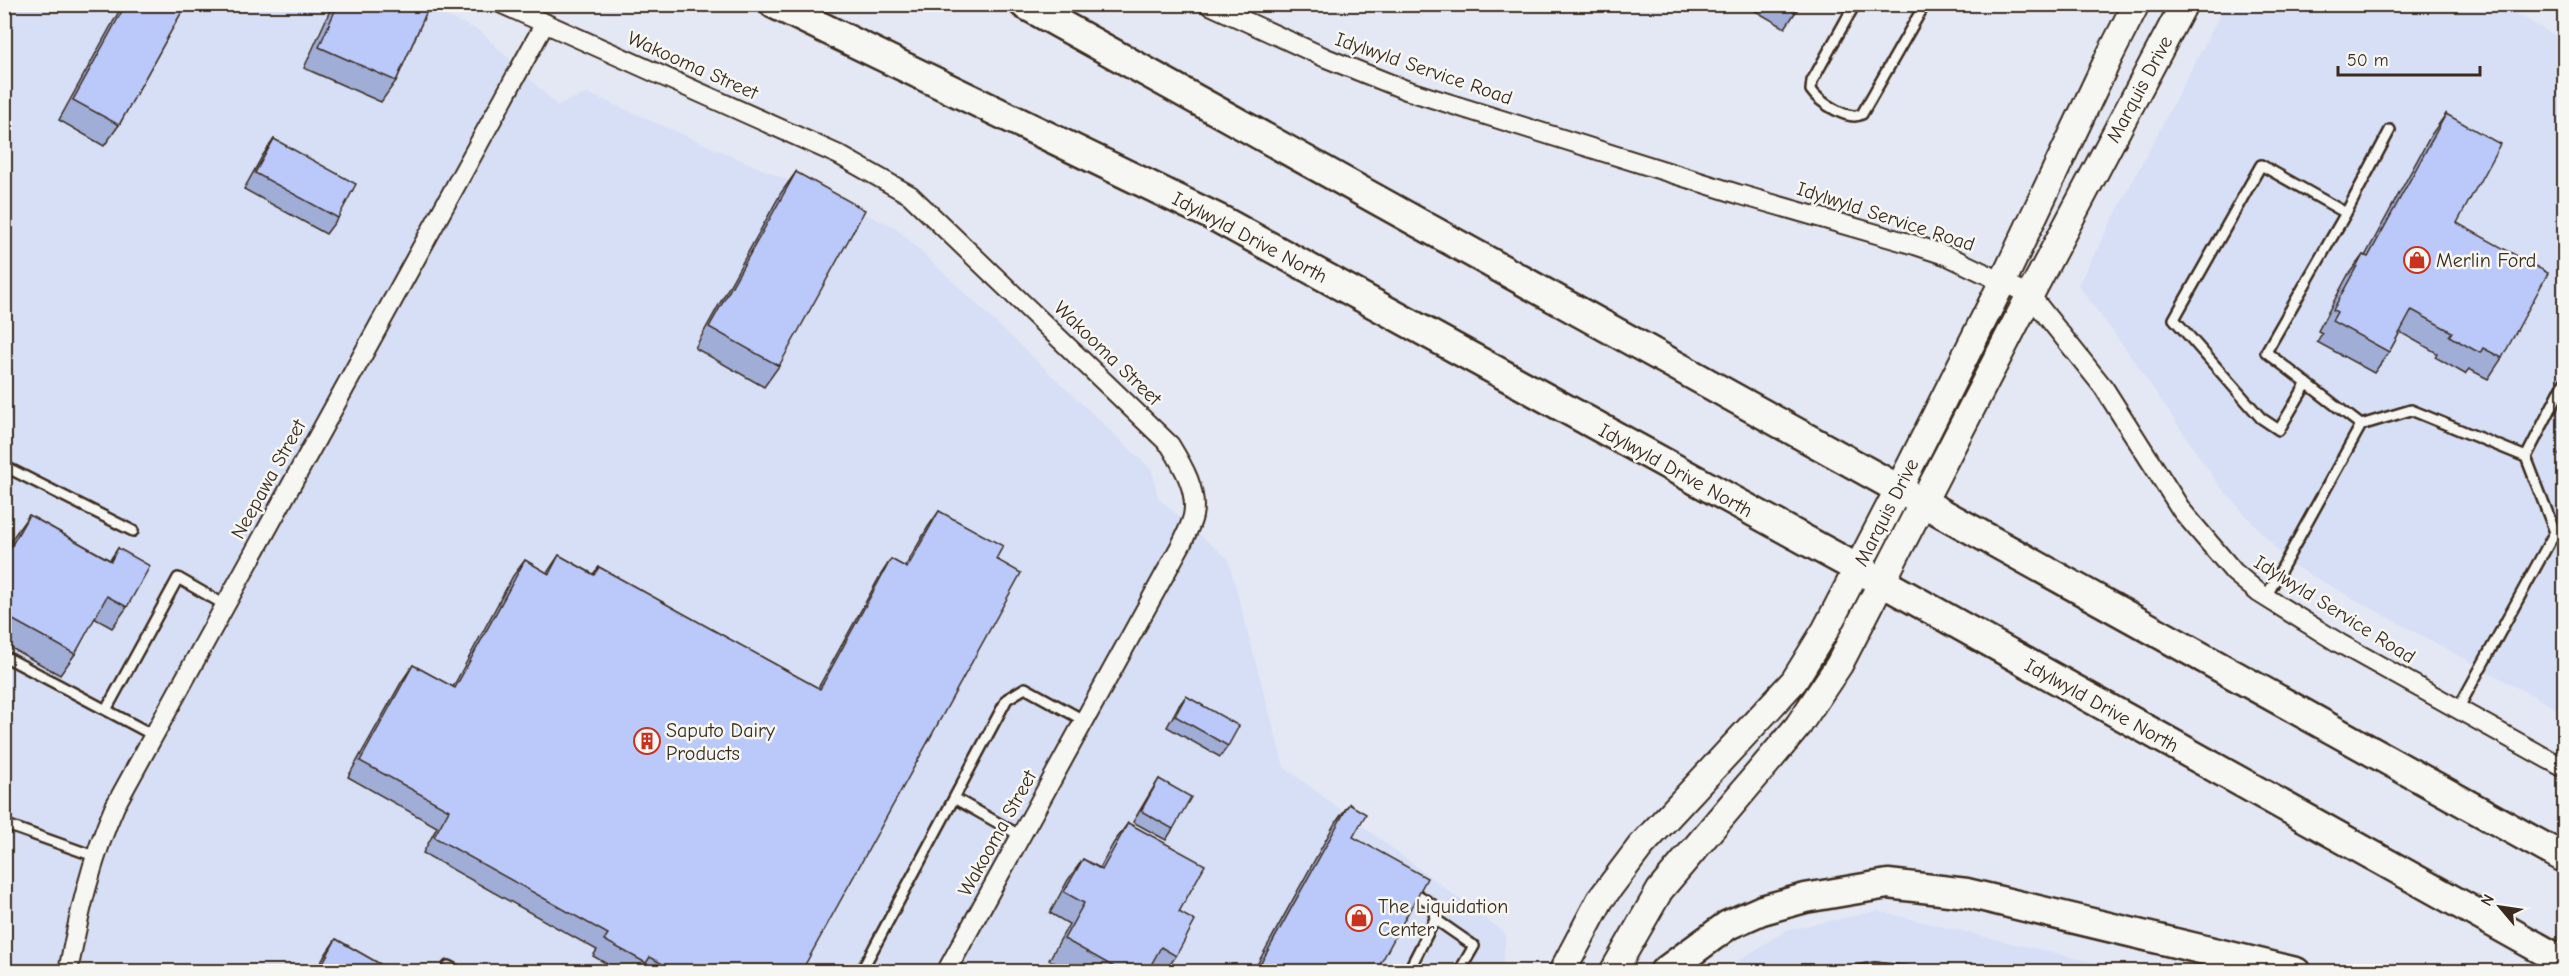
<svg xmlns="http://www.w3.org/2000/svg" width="2569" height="976" font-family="'Comic Neue',sans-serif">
	<rect width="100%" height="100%" fill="#e4e8f4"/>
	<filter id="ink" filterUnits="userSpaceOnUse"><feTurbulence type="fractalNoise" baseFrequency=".0167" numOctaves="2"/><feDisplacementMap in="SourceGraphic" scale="12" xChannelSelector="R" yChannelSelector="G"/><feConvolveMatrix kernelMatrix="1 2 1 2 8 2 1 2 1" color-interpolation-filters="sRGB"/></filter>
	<g filter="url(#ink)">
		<!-- built -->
		<path fill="#d7dff6" d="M5 4 421 5 480 31 557 105 588 93 895 227 1152 470 1158 498 1228 559 1284 767 1506 934 1502 972H5Z
			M2225 5H2499L2564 40V713L2290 564 2217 483 2135 362 2078 285Z
			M1877 911 2130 971 1720 972 1787 930Z"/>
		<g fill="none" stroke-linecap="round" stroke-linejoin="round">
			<defs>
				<path id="service" d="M1855 4 1812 81 1811 90C1819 102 1849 122 1862 114L1925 4
					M2307 383 2279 430 2261 418 2174 319 2261 165 2346 213
					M2361 425 2411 410 2526 457 2555 532
					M2526 457 2564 383
					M4 466 133 531
					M2266 597 2361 425 2266 352 2346 213 2390 130
					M4 656 153 735
					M2458 709 2555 532 2564 537
					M106 710 178 578 225 605
					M954 798 1021 836
					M4 824 94 856
					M1409 889 1433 905 1435 919
					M448 966 459 972
					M861 972 1007 699 1025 688 1085 721
					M1408 972 1435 919 1474 946 1459 972
					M1852 972 1875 968 1908 972"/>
				<path id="minor" d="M502 4 839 155 910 195 1170 445C1183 466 1198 491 1193 516 1191 525 1186 534 1182 543L946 972
					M1208 4 1326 58 1406 90 1738 194 1915 245 1948 256 2030 295 2104 388 2182 511 2234 572 2259 593 2339 643 2564 768
					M68 972C79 914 91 860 115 806L545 23"/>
				<path id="secondary" d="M1562 972 1600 900 1640 847 1794 681 1826 629 1898 490 2003 281 2110 55 2136 4
					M1613 972 1660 890 1798 726 1839 665 2030 295 2184 4"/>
				<path id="trunk" d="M774 4 1221 220 1882 582 2564 962
					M1024 4 2564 858
					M1664 972 1728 925 1762 910 1805 898 1888 884 1967 893 2296 972"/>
			</defs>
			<!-- service casing -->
			<use href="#service" stroke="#3b2a1e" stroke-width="14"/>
			<!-- minor casing -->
			<use href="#minor" stroke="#3b2a1e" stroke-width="22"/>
			<!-- secondary casing -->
			<use href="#secondary" stroke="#3b2a1e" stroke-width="30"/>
			<!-- trunk casing -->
			<use href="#trunk" stroke="#3b2a1e" stroke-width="33"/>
			<!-- service -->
			<use href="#service" stroke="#f6f6f2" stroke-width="9"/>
			<!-- minor -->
			<use href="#minor" stroke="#f6f6f2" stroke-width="18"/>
			<!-- secondary -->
			<use href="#secondary" stroke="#f6f6f2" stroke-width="26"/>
			<!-- trunk -->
			<use href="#trunk" stroke="#f6f6f2" stroke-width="28"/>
		</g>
		<!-- wall -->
		<path fill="#a0add7" stroke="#3b2a1e" stroke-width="1.5" d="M123 4H186L119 125 104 146 59 120Z
			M333 4H430L396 81 381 102 304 68Z
			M1743 4H1801L1785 28Z
			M2446 114 2457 223 2502 358 2488 379 2469 369 2465 374 2435 357 2437 353 2400 332 2389 352 2374 373 2317 342 2322 333 2318 331 2348 275 2363 255 2365 256 2431 135Z
			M274 139 338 218 326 234 244 189 263 155Z
			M796 172 779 366 764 387 695 348 781 193Z
			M2565 446V458L2559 455Z
			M939 511 996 559 801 972H621L593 956 597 950 423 853 437 827 348 777 402 681 413 665 453 687 513 576 525 560 547 573 559 555 593 574 599 567 818 688 880 576 891 559 905 567 928 527Z
			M29 515 110 560 118 548 127 607 112 628 94 618 75 654 60 675 4 644V554L14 536Z
			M1186 696 1228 746 1220 757 1167 727 1178 707Z
			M1159 779 1173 829 1166 840 1133 822 1152 790Z
			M1349 804 1353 837 1376 972H1253L1334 825Z
			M1128 823 1179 912 1176 956 1165 972H1152L1149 970 1147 972H1070L1049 960 1069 924 1050 913 1068 880 1083 859 1100 868 1113 844Z
			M336 939 394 972H316L325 955Z"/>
		<!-- building -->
		<path fill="#bac9fa" stroke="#3b2a1e" stroke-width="1.5" d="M126 4H186L119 125 73 100Z
			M338 4H430L396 81 319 47Z
			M2446 114 2500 144 2457 223 2548 273 2502 358 2483 348 2480 353 2449 336 2452 332 2412 310 2389 352 2332 321 2337 312 2333 310 2363 255 2368 257Z
			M274 139 356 184 338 218 255 173Z
			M796 172 865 210 779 366 709 327Z
			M939 511 1003 546 996 559 1021 573 801 972H677L650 957 646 963 604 940 608 934 434 837 449 810 360 761 413 665 455 688 525 560 549 574 559 555 594 575 599 567 820 689 891 559 907 568Z
			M29 515 111 561 118 548 150 566 127 607 107 596 75 654 4 615V559Z
			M1186 696 1239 726 1228 746 1175 716Z
			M1159 779 1191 797 1173 829 1141 811Z
			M1349 804 1366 814 1353 837 1427 878 1376 972H1256Z
			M1128 823 1205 865 1179 912 1195 921 1176 956 1161 947 1147 972H1123L1064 939 1084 903 1064 892 1083 859 1102 870Z
			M336 939 394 972H318Z"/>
	</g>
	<!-- icons -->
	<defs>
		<symbol id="shop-ring" viewBox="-11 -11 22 22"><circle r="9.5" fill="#f6f6f2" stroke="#c8321e" stroke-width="1.5"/><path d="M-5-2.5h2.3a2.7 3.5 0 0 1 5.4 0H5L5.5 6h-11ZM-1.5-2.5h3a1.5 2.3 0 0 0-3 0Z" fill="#c8321e"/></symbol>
		<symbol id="building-ring" viewBox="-11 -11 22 22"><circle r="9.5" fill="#f6f6f2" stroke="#c8321e" stroke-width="1.5"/><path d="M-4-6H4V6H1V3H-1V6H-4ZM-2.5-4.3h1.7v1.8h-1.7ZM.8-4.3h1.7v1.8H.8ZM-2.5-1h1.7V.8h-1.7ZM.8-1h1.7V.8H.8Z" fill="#c8321e"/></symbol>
	</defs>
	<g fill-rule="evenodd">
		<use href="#shop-ring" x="2402" y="245" width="30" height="30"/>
		<use href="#building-ring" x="632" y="726" width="30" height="30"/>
		<use href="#shop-ring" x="1344" y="903" width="30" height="30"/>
	</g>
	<g text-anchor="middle" stroke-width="5" stroke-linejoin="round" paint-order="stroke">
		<!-- street labels -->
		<g font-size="20" fill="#3b2a1e" stroke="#f6f6f2">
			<text transform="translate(693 65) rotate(24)" y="7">Wakooma Street</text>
			<text transform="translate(1424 68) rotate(19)" y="7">Idylwyld Service Road</text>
			<text transform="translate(2139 89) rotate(-62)" y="7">Marquis Drive</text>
			<text transform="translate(1886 216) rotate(18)" y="7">Idylwyld Service Road</text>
			<text transform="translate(1250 237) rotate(28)" y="7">Idylwyld Drive North</text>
			<text transform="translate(1108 353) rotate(44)" y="7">Wakooma Street</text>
			<text transform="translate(1676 470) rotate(29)" y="7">Idylwyld Drive North</text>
			<text transform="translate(268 479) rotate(-61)" y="7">Neepawa Street</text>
			<text transform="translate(1886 512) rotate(-63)" y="7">Marquis Drive</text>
			<text transform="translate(2335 609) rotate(32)" y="7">Idylwyld Service Road</text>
			<text transform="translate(2102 705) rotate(29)" y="7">Idylwyld Drive North</text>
			<text transform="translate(997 833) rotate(-61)" y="7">Wakooma Street</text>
		</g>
		<!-- poi labels -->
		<g font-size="20" fill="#3b2a1e" stroke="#f6f6f2" text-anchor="start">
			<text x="2436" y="267">Merlin Ford</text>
			<text x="666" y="737">Saputo Dairy<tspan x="666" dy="23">Products</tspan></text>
			<text x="1378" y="913">The Liquidation<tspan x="1378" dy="23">Center</tspan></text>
		</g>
	</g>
	<!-- margin -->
	<rect width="2569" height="976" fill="none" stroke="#f6f6f2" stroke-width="24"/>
	<rect x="12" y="12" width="2545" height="952" fill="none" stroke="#3b2a1e" stroke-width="2" filter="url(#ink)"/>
	<!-- north arrow -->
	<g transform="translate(2500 907) rotate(299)" stroke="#f6f6f2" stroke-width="4.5" paint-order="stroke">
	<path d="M0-4.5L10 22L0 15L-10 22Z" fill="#3b2a1e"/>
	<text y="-9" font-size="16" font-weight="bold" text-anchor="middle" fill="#3b2a1e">N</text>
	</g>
	<!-- scale -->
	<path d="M2338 66v9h142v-9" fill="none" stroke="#3b2a1e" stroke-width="3"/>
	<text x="2347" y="66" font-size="18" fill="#3b2a1e" stroke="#f6f6f2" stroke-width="4.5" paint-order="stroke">50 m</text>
</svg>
